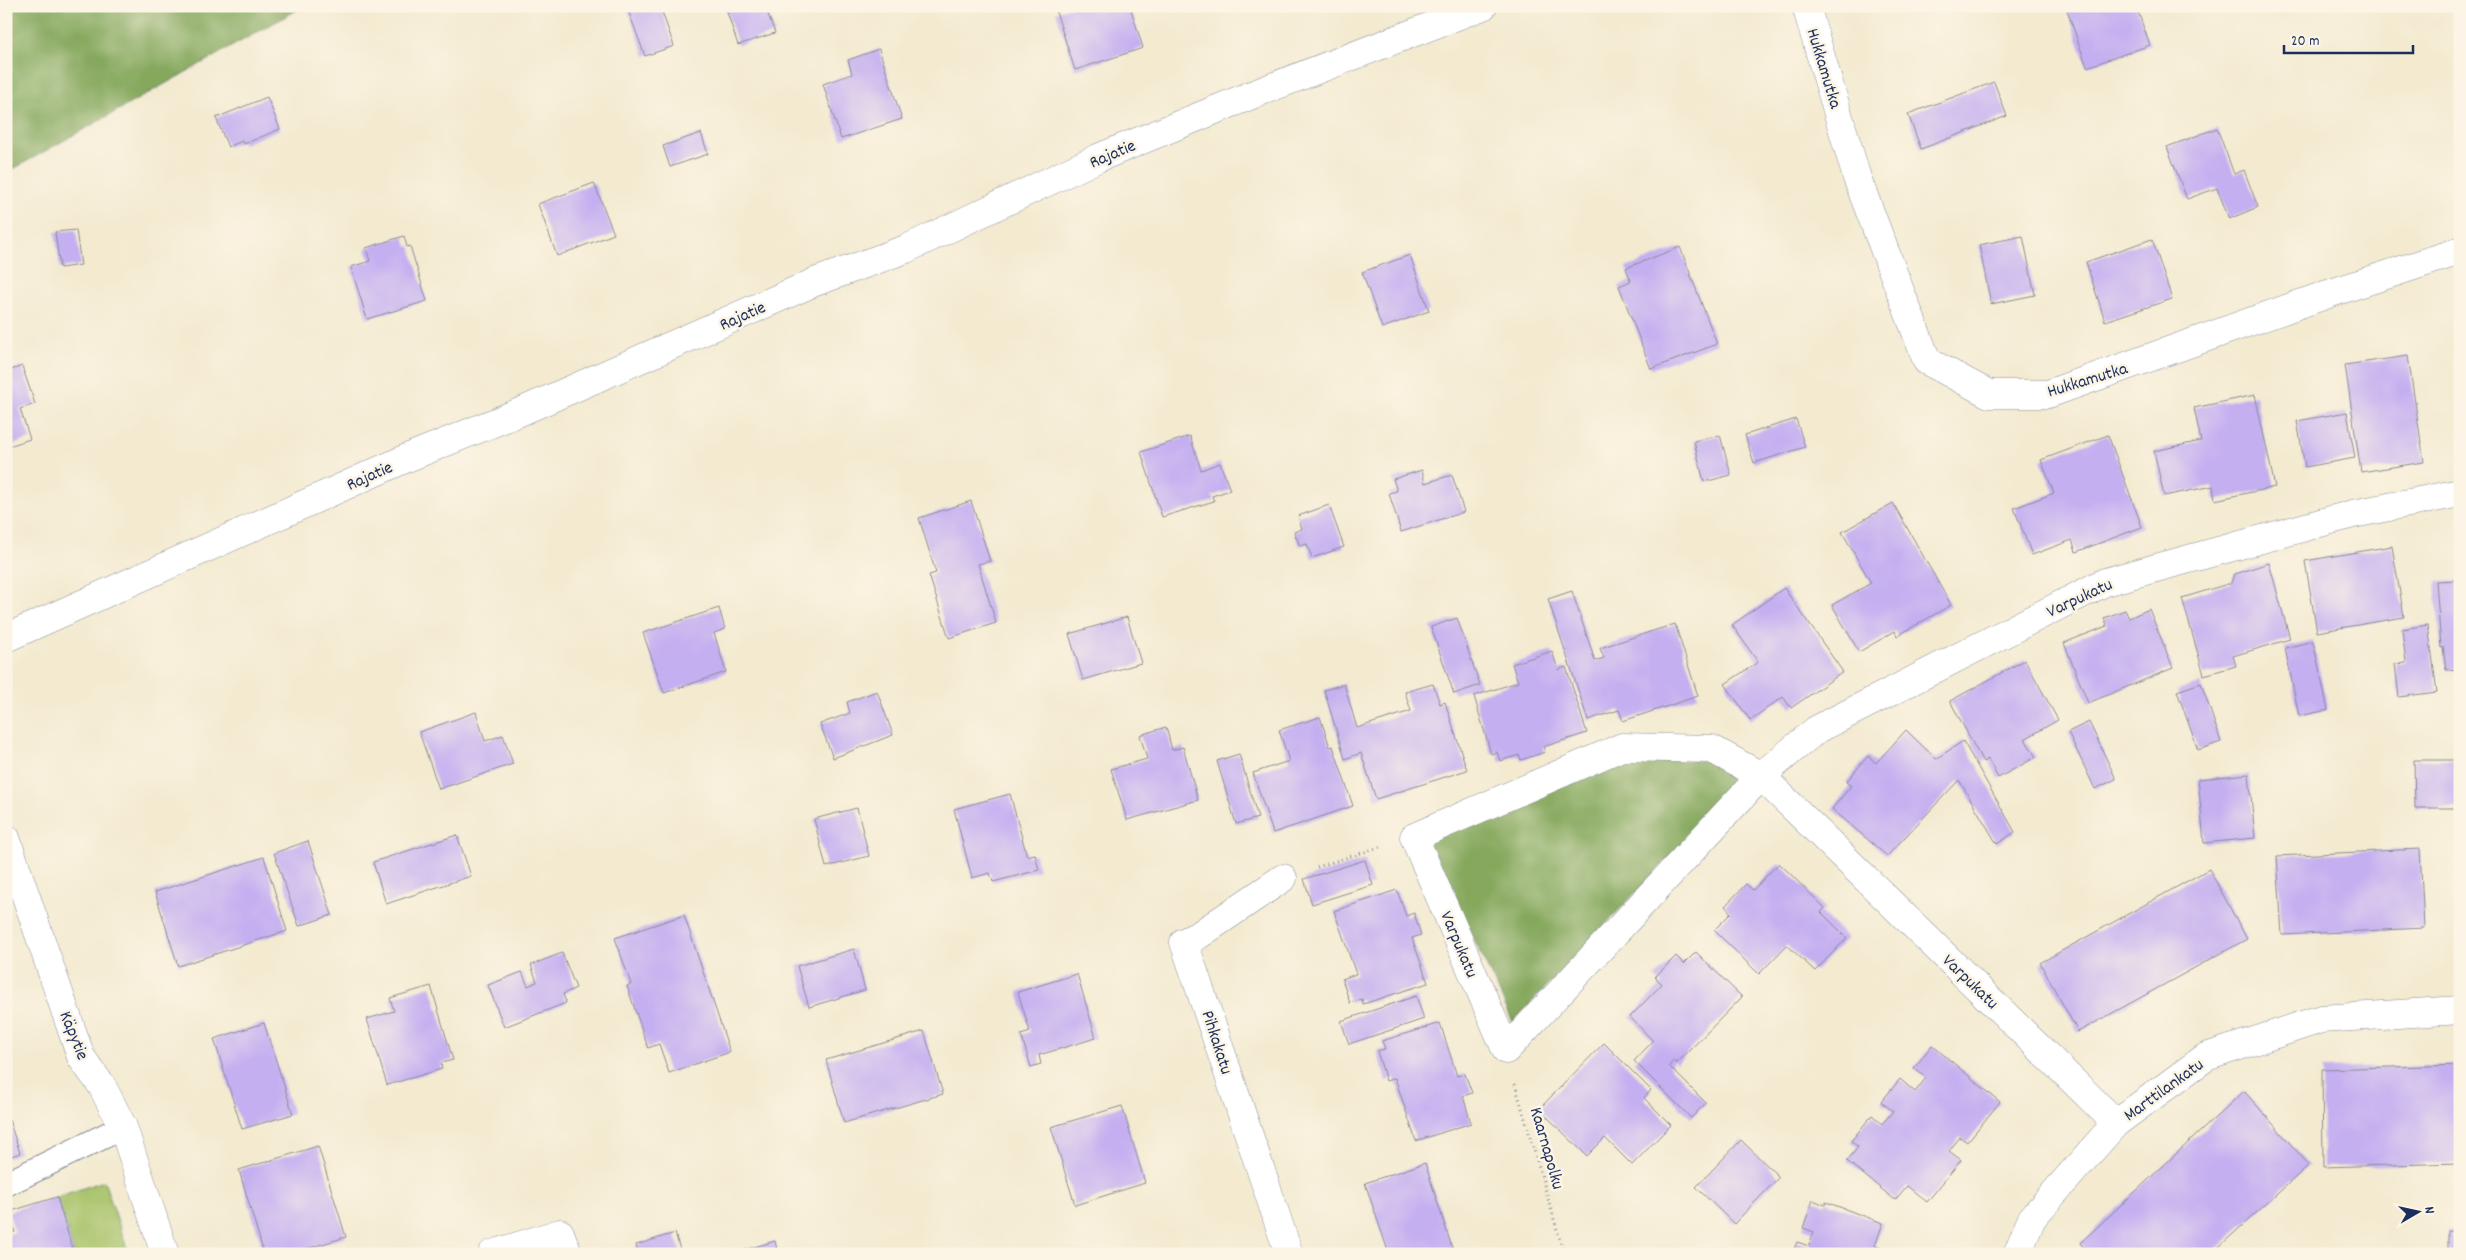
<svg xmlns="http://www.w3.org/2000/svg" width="2466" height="1260" font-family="Dekko,sans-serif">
	<rect width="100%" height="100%" fill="#fcf5e5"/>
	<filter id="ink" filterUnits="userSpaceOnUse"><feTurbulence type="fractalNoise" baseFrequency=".02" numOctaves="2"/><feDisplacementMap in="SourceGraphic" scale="10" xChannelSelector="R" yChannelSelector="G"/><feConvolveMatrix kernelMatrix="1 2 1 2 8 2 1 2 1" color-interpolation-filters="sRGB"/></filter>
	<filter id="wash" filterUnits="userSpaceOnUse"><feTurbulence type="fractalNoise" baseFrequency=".0096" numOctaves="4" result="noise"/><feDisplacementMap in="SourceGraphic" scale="20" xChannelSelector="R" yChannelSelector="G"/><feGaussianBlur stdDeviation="1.12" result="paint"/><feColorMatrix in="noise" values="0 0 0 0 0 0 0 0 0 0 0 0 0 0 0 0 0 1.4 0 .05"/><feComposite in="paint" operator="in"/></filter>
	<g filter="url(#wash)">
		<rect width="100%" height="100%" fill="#f3ead0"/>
		<!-- green -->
		<path fill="#a7c269" stroke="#617864" d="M104 1181 129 1254H74L57 1197Z"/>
		<!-- forest -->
		<path fill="#85a85d" stroke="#506c5e" d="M6 6H304L6 173Z
			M1621 758 1709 761 1741 781 1513 1022 1428 841Z"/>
		<g id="blocks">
			<!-- building -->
			<path fill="#c4aff1" d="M639 6H660L674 46 645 56 628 10Z
				M725 6H765L775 33 738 45Z
				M1074 6H1130L1143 48 1075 70 1056 12Z
				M2078 6H2136L2150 45 2087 67 2067 10Z
				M879 49 902 119 841 139 823 84 852 74 848 60Z
				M1994 82 2007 116 1921 149 1908 114Z
				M267 97 280 129 244 144 242 141 228 147 216 118Z
				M2217 128 2234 174 2244 170 2258 207 2229 219 2217 188 2187 199 2167 147Z
				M701 133 708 154 670 167 663 146Z
				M594 183 614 234 557 256 538 204Z
				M76 230 81 265 60 268 55 232Z
				M404 236 407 247 410 246 427 301 367 319 351 267 370 261 366 248Z
				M2023 236 2035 295 1991 304 1979 245Z
				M2152 239 2172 299 2105 321 2086 262Z
				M1680 247 1717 344 1651 369 1619 286 1631 281 1626 268Z
				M1410 255 1429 311 1382 328 1362 272Z
				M2408 356 2424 462 2361 472 2345 365Z
				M22 366 35 404 20 409 30 439 6 447V372Z
				M2255 395 2275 487 2215 500 2213 486 2164 496 2154 451 2201 441 2194 408Z
				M2347 412 2355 458 2305 467 2297 421Z
				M1796 419 1805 447 1754 463 1745 435Z
				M1720 435 1731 475 1704 482 1694 441Z
				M2108 435 2142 527 2076 552 2072 540 2032 555 2014 508 2054 493 2041 460Z
				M1190 436 1201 470 1220 463 1230 490 1212 496 1214 501 1162 517 1141 452Z
				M1422 470 1425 483 1452 475 1464 512 1401 532 1389 493 1397 491 1393 479Z
				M971 501 990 561 978 564 996 623 949 638 929 575 936 573 919 518Z
				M1893 503 1951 605 1897 636 1895 631 1859 652 1832 605 1871 583 1842 532Z
				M1329 505 1344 547 1312 558 1307 544 1300 546 1294 532 1302 529 1298 516Z
				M2392 546 2404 617 2317 632 2305 561Z
				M2269 563 2290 639 2233 656 2236 666 2204 675 2182 598 2231 583 2234 574Z
				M2460 580V669L2446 670 2443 647 2441 648 2436 581Z
				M1784 588 1843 672 1791 708 1783 697 1750 720 1725 684 1758 662 1732 625Z
				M1572 591 1595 661 1604 658 1600 648 1675 624 1698 696 1623 721 1619 710 1588 720 1548 599Z
				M719 608 725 629 714 633 726 672 664 693 643 633Z
				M2149 609 2173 668 2088 703 2064 643 2107 626 2104 618 2125 610 2129 618Z
				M1127 617 1141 663 1083 680 1069 634Z
				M1457 618 1480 685 1454 694 1431 627Z
				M2428 625 2437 692 2399 697 2395 664 2406 663 2402 629Z
				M2313 641 2328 710 2299 716 2285 648Z
				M1552 651 1558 670 1566 667 1587 733 1543 747 1545 752 1521 760 1519 755 1500 761 1497 752 1491 754 1474 696 1518 682 1512 664Z
				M2025 660 2058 720 2025 739 2036 757 1998 778 1988 759 1983 762 1950 701Z
				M2201 683 2221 742 2198 750 2177 691Z
				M1344 684 1357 728 1411 711 1405 692 1433 684 1440 704 1445 702 1467 770 1376 799 1361 753 1345 759 1324 690Z
				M877 691 893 735 833 758 820 724 850 713 847 702Z
				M476 712 485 741 503 735 513 764 439 789 419 732Z
				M1320 717 1330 747 1333 746 1353 806 1273 833 1253 773 1289 761 1279 730Z
				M2089 722 2116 779 2095 789 2068 732Z
				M1166 727 1172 750 1183 747 1198 800 1127 820 1111 769 1147 759 1140 735Z
				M1906 730 1936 759 1963 741 2015 832 1997 844 1959 780 1887 856 1832 809 1851 786 1846 782 1868 756 1876 763Z
				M1239 754 1258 818 1236 824 1217 761Z
				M2414 760H2460V808H2415Z
				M2249 774 2255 838 2204 843 2198 779Z
				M1010 794 1027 856 1035 854 1039 870 993 882 990 873 972 878 954 809Z
				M857 808 869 856 826 867 814 819Z
				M457 835 471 876 386 904 373 862Z
				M308 841 332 915 299 926 274 853Z
				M2420 849 2424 928 2282 935 2277 856Z
				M264 857 287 931 178 966 155 892Z
				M1365 860 1373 885 1312 904 1304 879Z
				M1779 863 1825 908 1821 912 1847 938 1815 971 1787 945 1759 974 1714 930 1731 913 1725 906 1746 884 1753 890Z
				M2209 869 2247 939 2078 1032 2040 963Z
				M1397 890 1406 916 1414 913 1421 935 1412 938 1428 983 1363 1004 1362 999 1350 1003 1342 979 1356 974 1334 911Z
				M684 915 730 1052 669 1073 659 1044 648 1048 627 986 631 984 615 938Z
				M854 949 865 990 809 1007 797 966Z
				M1696 952 1742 997 1676 1064 1674 1060 1669 1066 1706 1103 1691 1118 1634 1061 1653 1041 1630 1017 1662 984 1655 977 1676 956 1684 964Z
				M562 953 576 988 563 994 566 1003 504 1027 488 985 522 972 528 986 537 982 531 965Z
				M1077 974 1096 1038 1039 1055 1041 1064 1031 1067 1021 1035 1030 1032 1018 992Z
				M431 986 453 1060 441 1063 442 1069 387 1085 367 1019 394 1011 390 998Z
				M1416 996 1424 1019 1349 1044 1341 1021Z
				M264 1023 293 1114 242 1129 214 1039Z
				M1440 1023 1457 1076 1465 1074 1472 1093 1463 1096 1471 1123 1416 1141 1395 1078 1386 1081 1377 1051 1385 1049 1382 1041Z
				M924 1031 943 1094 844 1123 826 1060Z
				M1604 1043 1651 1090 1644 1098 1671 1125 1632 1165 1605 1138 1587 1156 1539 1109Z
				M1932 1045 2000 1102 1967 1142 1960 1137 1949 1151 1961 1160 1927 1202 1907 1186 1895 1200 1847 1161 1858 1147 1851 1141 1872 1115 1882 1124 1893 1111 1881 1102 1900 1079 1915 1092 1926 1078 1914 1068Z
				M2460 1065V1163L2323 1167 2322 1069Z
				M2244 1091 2309 1165 2211 1254H2089L2080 1243Z
				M1122 1106 1145 1183 1075 1205 1051 1127Z
				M9 1120 20 1153 6 1158V1121Z
				M1741 1140 1779 1177 1734 1224 1696 1187Z
				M318 1146 346 1237 289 1254H264L239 1170Z
				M1425 1163 1454 1254H1389L1365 1183Z
				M57 1197 74 1254H6V1235L15 1232 8 1212Z
				M1813 1200 1825 1205 1826 1202 1883 1223 1875 1246 1896 1254H1792L1797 1242 1809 1246 1814 1232 1803 1228Z
				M2448 1231H2460V1254H2448Z
				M675 1233 681 1253 639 1254 636 1245Z
				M775 1241 778 1254H734V1253Z"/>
		</g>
	</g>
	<g filter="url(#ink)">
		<use href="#blocks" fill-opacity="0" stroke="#878c97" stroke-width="1"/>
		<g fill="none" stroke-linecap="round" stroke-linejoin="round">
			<defs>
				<path id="service" d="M6 1184 123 1127"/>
				<path id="minor" d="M1806 6 1857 178 1927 361 1989 394H2048L2328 294 2460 251
					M6 638 407 458 520 412 815 282 906 249 1098 158 1254 94 1483 6
					M6 838 81 1057 102 1086 123 1127 165 1254
					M1283 878 1199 935 1184 942 1289 1254
					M2116 1123 1761 776 1712 749 1622 747 1414 837 1506 1050 1761 776 1816 730 2105 582 2353 514 2460 493
					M492 1254 560 1233 568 1254"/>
				<path id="tertiary" d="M2017 1254 2032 1218 2116 1123 2206 1057 2321 1019 2460 1010"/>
			</defs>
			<!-- service casing -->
			<use href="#service" stroke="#878c97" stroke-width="26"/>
			<!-- minor casing -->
			<use href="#minor" stroke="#878c97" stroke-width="29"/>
			<!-- tertiary casing -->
			<use href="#tertiary" stroke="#878c97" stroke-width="29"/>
			<!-- path -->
			<path stroke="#878c97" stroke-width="3" stroke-dasharray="1 4" stroke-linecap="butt" d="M1317 867 1380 847
				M1515 1084 1564 1254"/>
			<!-- service -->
			<use href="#service" stroke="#fff" stroke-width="24"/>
			<!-- minor -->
			<use href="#minor" stroke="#fff" stroke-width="28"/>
			<!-- tertiary -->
			<use href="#tertiary" stroke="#fff" stroke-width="28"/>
		</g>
	</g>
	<g text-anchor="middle" stroke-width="5" stroke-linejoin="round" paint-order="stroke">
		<!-- street labels -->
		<g font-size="18" fill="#1b2f5e" stroke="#fcf5e5">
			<text transform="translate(1825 68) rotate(73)" y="6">Hukkamutka</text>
			<text transform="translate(1112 153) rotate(-23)" y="6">Rajatie</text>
			<text transform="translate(742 315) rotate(-24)" y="6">Rajatie</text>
			<text transform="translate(2087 379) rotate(-17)" y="6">Hukkamutka</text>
			<text transform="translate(369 475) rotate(-24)" y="6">Rajatie</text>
			<text transform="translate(2079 597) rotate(-25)" y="6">Varpukatu</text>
			<text transform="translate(1460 944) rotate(67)" y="6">Varpukatu</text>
			<text transform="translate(1971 981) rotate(44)" y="6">Varpukatu</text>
			<text transform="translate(75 1035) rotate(68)" y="6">Käpytie</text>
			<text transform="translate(1218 1042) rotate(72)" y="6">Pihkakatu</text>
			<text transform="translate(2163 1089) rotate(-36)" y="6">Marttilankatu</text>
			<text transform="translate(1548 1148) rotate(74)" y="6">Kaarnapolku</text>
		</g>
	</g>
	<!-- margin -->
	<rect width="2466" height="1260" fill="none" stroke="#fcf5e5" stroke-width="25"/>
	<!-- north arrow -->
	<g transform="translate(2418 1212) rotate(81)" stroke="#fcf5e5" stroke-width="4" paint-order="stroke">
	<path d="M0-4L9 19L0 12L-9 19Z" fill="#1b2f5e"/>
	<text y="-8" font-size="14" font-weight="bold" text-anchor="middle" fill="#1b2f5e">N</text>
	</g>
	<!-- scale -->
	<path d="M2284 45v8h129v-8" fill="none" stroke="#1b2f5e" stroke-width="2.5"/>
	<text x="2291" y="45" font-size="15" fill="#1b2f5e" stroke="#fcf5e5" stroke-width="4" paint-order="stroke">20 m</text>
</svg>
